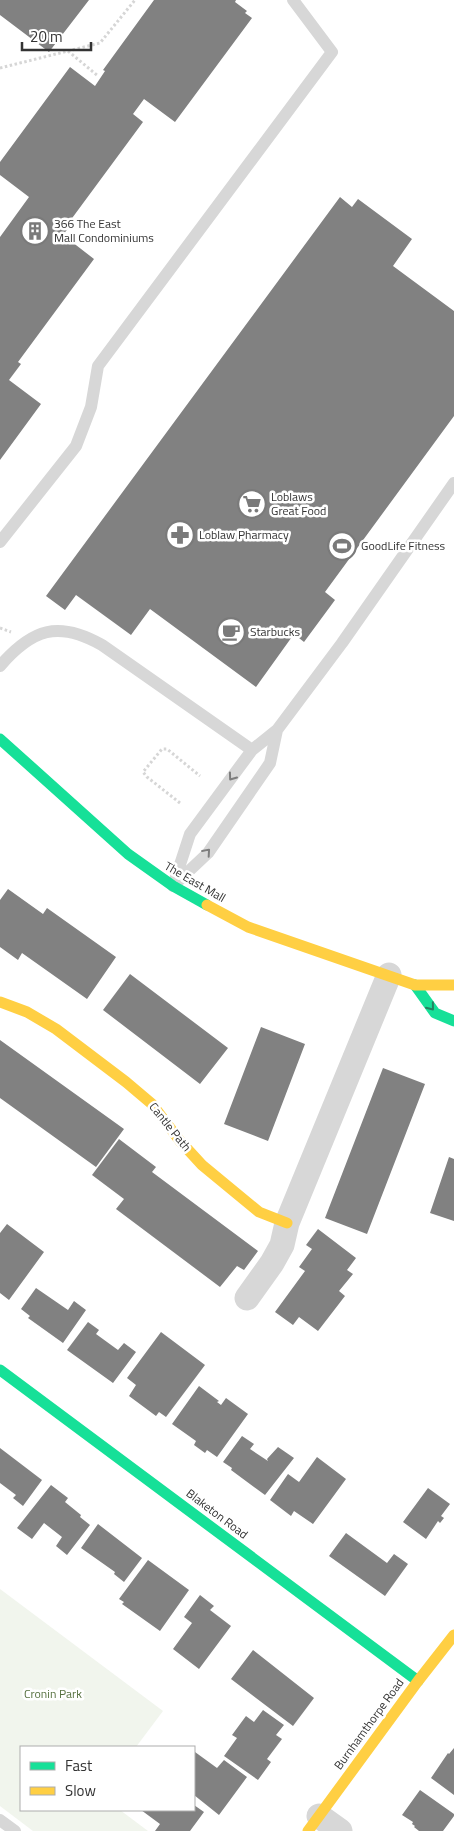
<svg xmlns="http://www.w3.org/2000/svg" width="454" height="1831" font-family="'Titillium Web',sans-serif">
	<rect width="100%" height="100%" fill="#fff"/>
	<!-- green -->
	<path fill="#f1f5ed" d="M0 1589 163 1711 136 1747H21V1810H120L148 1831H33L0 1806Z"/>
	<!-- building -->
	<path fill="#818181" d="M0 0H89L49 52 0 15Z
		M154 0H236L235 2 247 11 245 13 252 18 175 122 144 99 133 114 143 122 67 225 69 227 63 235 94 259 18 362 21 364 9 380 41 404 0 460V237L29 197 0 175V162L70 67 95 86 105 71 103 70Z
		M340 197 352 207 358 199 412 239 393 266 454 311V416L325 592 335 600 304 642 294 634 256 687 150 609 131 635 76 595 65 610 46 596Z
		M8 889 43 914 47 908 116 957 87 999 22 953 18 960 0 947V900Z
		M130 974 228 1048 200 1084 103 1010Z
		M261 1027 305 1044 268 1141 224 1124Z
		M0 1040 124 1129 96 1167 0 1098Z
		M383 1068 425 1084 367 1234 325 1218Z
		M119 1139 156 1167 152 1172 258 1251 244 1270 237 1266 220 1287 116 1209 124 1199 92 1175Z
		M449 1157 454 1159V1221L430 1213Z
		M7 1224 44 1252 9 1300 0 1293V1233Z
		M318 1229 356 1258 347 1270 353 1274 339 1291 345 1296 318 1331 299 1317 293 1325 275 1312 305 1271 299 1267 312 1249 306 1245Z
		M36 1288 68 1310 74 1301 86 1310 63 1343 28 1318 30 1316 21 1309Z
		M88 1322 99 1330 96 1334 118 1350 124 1343 136 1352 113 1383 67 1350Z
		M161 1332 205 1365 166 1417 159 1412 156 1416 129 1396 136 1385 127 1378Z
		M199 1386 219 1401 217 1402 221 1405 226 1398 248 1414 217 1457 207 1450 205 1453 194 1445 196 1441 172 1424Z
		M242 1436 254 1444 250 1449 268 1461 267 1459 278 1447 294 1458 265 1495 231 1470 232 1468 223 1462Z
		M0 1448 42 1480 23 1506 13 1498 16 1495 0 1483Z
		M317 1457 346 1479 313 1524 294 1511 291 1516 270 1500 288 1474 299 1482Z
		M51 1485 68 1498 65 1502 81 1515 80 1517 90 1525 67 1555 56 1546 62 1537 44 1523 32 1539 17 1528Z
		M428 1488 450 1504 441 1516 444 1518 440 1523 438 1521 426 1539 403 1522Z
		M98 1524 142 1558 124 1582 114 1574 115 1572 81 1548Z
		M346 1533 387 1563 394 1554 408 1564 385 1596 329 1556Z
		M148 1560 189 1590 160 1631 122 1604 124 1602 119 1599Z
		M200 1595 214 1606 210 1610 231 1626 199 1669 173 1649 192 1623 184 1617Z
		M253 1650 314 1698 293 1726 231 1679Z
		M263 1710 284 1725 276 1735 282 1739 267 1759 271 1762 258 1780 224 1756 237 1738 232 1735 246 1716 254 1722Z
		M454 1748V1795L431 1778 448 1753 449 1754Z
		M195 1752 217 1768 224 1760 247 1777 219 1815 194 1795Z
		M420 1790 454 1814V1816L443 1831H419L414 1827 415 1826 412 1824 413 1822 402 1815Z
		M194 1805 204 1812 190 1831H155L160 1824 141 1810H194Z"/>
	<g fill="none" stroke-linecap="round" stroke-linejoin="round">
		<!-- path -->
		<path stroke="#d6d6d6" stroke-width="3" stroke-dasharray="2.5 2.5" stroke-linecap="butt" d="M68 51 98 76
			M0 68 100 43 135 0
			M0 628 11 632
			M180 803 147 777 143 772 162 749H167L200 776"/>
		<!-- lane -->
		<path stroke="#d7d7d7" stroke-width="12" d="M0 542 76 446 91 407 98 366 332 52 293 0
			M0 666C32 629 58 620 102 645L252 750
			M174 885 208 853 270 763 277 730
			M173 886 190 834 252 750 277 730 342 643 454 483
			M0 1820 15 1831"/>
		<!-- street -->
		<path stroke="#d7d7d7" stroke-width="25" d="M247 1298 272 1263 282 1245 287 1223 389 975
			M319 1816 340 1831"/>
		<!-- fast -->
		<path stroke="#16e098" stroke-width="11" d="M0 739 128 854 173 886 207 905
			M415 985 435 1013 454 1021
			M0 1370 418 1681"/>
		<!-- slow -->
		<path stroke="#ffcf43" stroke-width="11" d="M207 905 248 927 415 985H454
			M0 1002 27 1012 56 1029 126 1082 152 1104 180 1141 202 1165 259 1212 287 1223
			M308 1831 418 1681 454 1635"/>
	</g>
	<!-- one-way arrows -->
	<defs><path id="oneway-chevron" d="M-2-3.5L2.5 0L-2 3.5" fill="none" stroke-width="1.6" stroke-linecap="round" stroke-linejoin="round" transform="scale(1.25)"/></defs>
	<g stroke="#7d7d7d">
		<use href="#oneway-chevron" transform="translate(232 777) rotate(126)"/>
		<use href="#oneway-chevron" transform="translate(207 852) rotate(-49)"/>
	</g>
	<use stroke="#268160" href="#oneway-chevron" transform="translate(431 1007) rotate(51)"/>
	<!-- icons -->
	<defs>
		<symbol id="building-ring" viewBox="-11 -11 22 22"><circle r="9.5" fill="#fff" stroke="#7a7a7a" stroke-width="1.5"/><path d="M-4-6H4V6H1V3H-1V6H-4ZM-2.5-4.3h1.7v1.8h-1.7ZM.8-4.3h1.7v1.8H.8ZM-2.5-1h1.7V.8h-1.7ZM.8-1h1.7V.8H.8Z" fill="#7a7a7a"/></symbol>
		<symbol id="supermarket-ring" viewBox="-11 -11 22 22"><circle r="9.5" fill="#fff" stroke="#7a7a7a" stroke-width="1.5"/><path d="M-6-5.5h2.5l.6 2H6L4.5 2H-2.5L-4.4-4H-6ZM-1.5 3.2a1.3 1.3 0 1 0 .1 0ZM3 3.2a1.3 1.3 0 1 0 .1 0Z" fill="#7a7a7a"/></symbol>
		<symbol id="pharmacy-ring" viewBox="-11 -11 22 22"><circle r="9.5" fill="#fff" stroke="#7a7a7a" stroke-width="1.5"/><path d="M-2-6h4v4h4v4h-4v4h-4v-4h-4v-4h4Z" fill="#7a7a7a"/></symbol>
		<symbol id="stadium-ring" viewBox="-11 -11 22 22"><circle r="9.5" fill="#fff" stroke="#7a7a7a" stroke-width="1.5"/><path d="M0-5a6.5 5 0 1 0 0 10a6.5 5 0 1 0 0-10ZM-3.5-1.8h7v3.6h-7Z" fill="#7a7a7a"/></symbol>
		<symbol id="cafe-ring" viewBox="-11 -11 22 22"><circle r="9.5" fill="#fff" stroke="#7a7a7a" stroke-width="1.5"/><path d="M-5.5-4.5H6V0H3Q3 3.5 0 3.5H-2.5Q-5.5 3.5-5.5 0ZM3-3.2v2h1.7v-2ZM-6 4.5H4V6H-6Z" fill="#7a7a7a"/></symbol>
	</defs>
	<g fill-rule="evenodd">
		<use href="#building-ring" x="19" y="215" width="32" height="32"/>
		<use href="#supermarket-ring" x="236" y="488" width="32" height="32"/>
		<use href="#pharmacy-ring" x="164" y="519" width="32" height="32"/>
		<use href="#stadium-ring" x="326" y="530" width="32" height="32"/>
		<use href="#cafe-ring" x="215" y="616" width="32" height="32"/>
	</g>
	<g text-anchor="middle" stroke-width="5" stroke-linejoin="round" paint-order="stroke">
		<!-- poi labels -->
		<g font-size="12" fill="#333" stroke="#fff" text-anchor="start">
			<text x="54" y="228">366 The East<tspan x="54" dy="14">Mall Condominiums</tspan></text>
			<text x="271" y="501">Loblaws<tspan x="271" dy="14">Great Food</tspan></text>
			<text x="199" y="539">Loblaw Pharmacy</text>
			<text x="361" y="550">GoodLife Fitness</text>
			<text x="250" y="636">Starbucks</text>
		</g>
		<!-- street labels -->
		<g font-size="12" fill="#333" stroke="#fff">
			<text transform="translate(195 882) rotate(30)" y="4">The East Mall</text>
			<text transform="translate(170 1127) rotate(51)" y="4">Cantle Path</text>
			<text transform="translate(217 1514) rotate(37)" y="4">Blaketon Road</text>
			<text transform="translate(369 1724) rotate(-54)" y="4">Burnhamthorpe Road</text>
		</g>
		<!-- park labels -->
		<g font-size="12" fill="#56703f" stroke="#fff">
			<text x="53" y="1698">Cronin Park</text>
		</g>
	</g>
	<!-- legend -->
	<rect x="20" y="1746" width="175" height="65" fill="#ffffff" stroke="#adadad"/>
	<rect x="30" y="1762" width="25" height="8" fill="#16e098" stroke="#adadad"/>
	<text x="65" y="1771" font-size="15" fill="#333333">Fast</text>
	<rect x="30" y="1787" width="25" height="8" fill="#ffcf43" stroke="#adadad"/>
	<text x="65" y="1796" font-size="15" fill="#333333">Slow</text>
	<!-- scale -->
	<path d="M22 42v8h69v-8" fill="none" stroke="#333333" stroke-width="2.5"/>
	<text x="30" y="42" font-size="15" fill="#333333" stroke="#ffffff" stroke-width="4" paint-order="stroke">20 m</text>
</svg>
